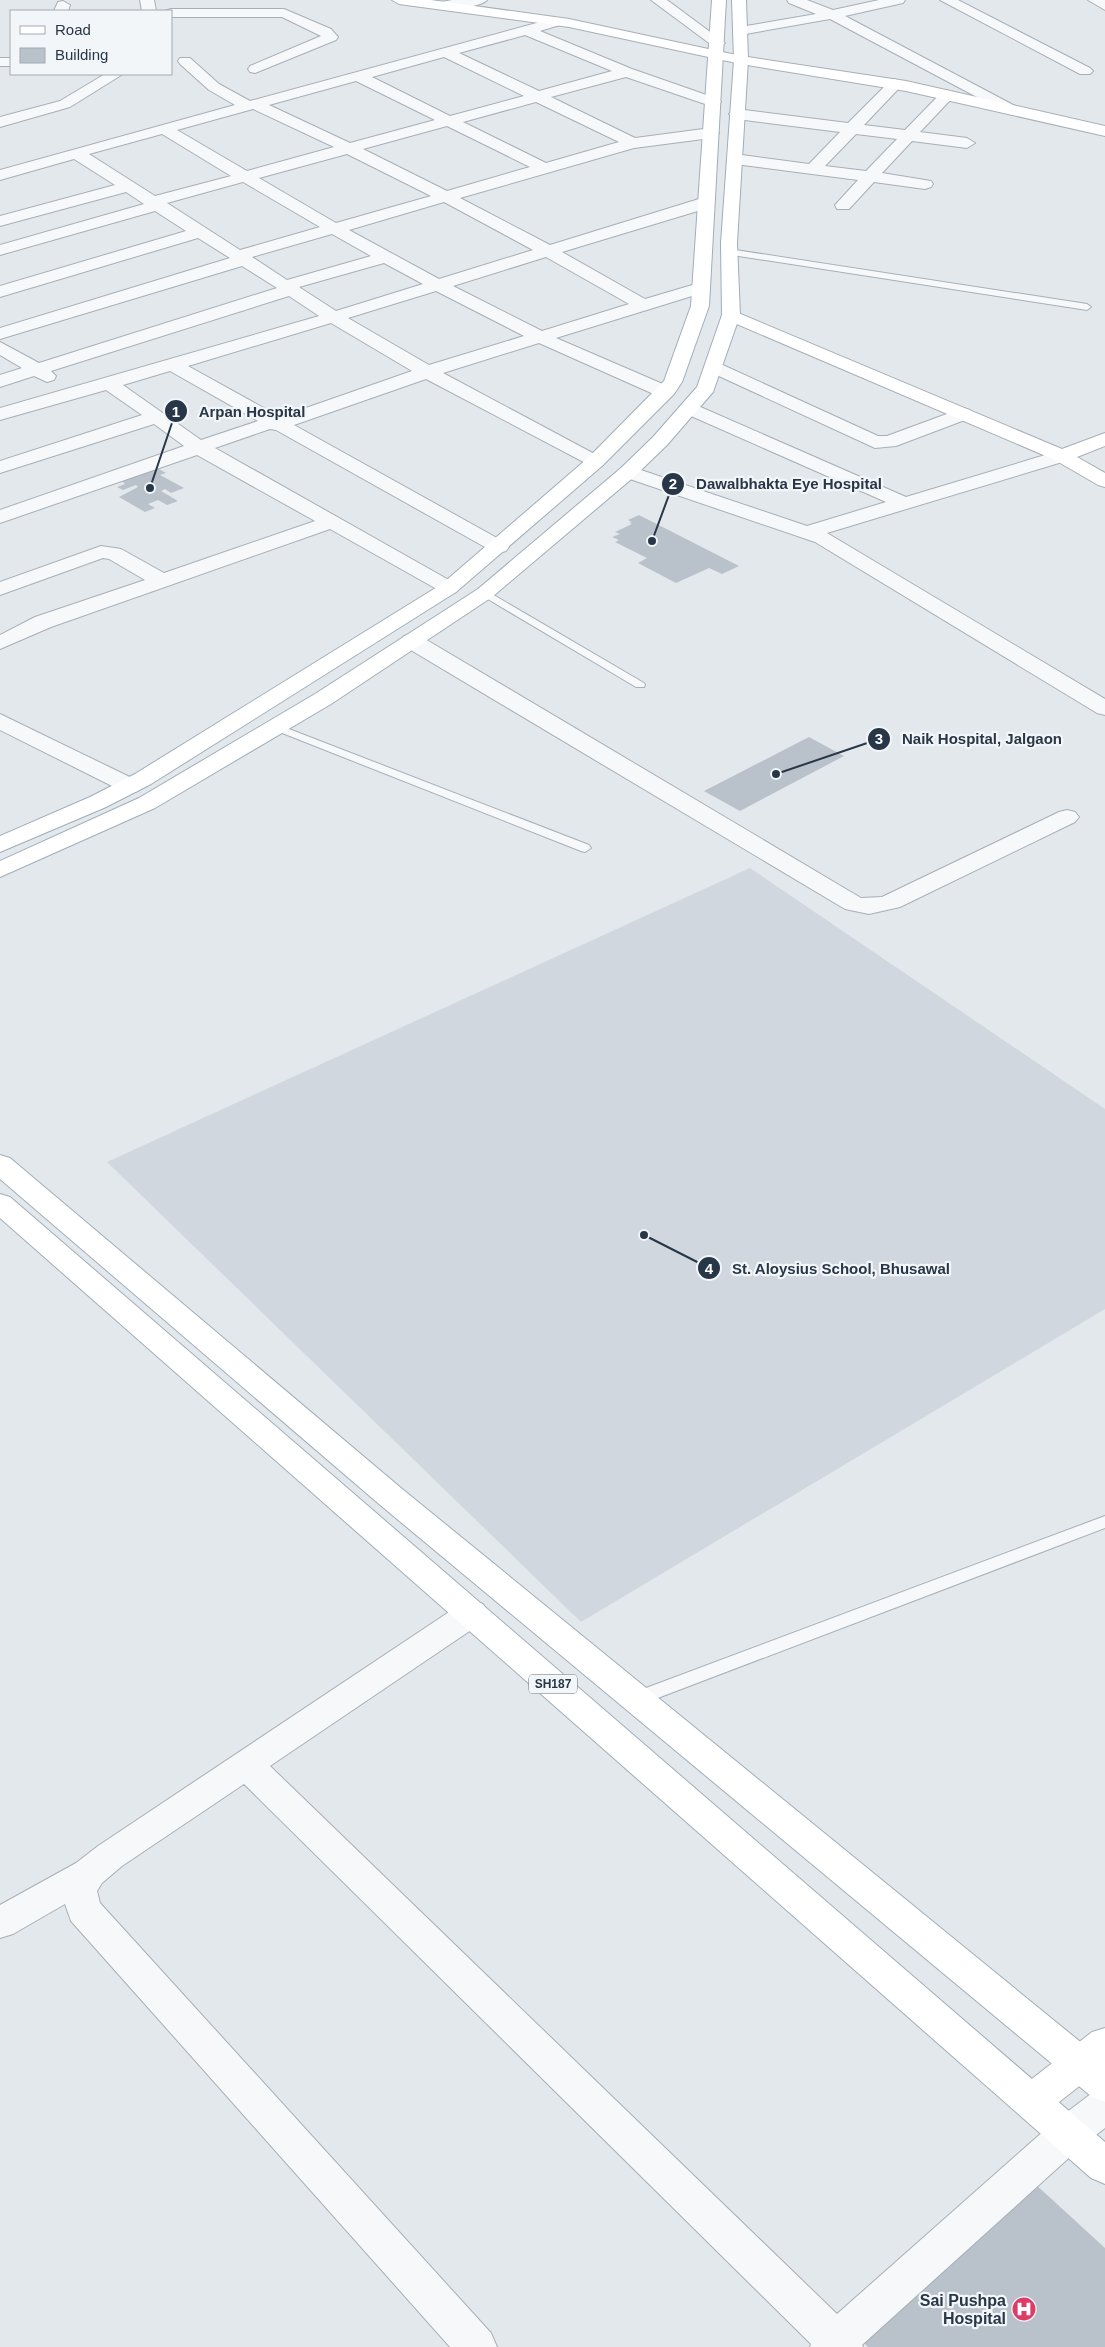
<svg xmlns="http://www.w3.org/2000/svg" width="1105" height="2347" font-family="Helvetica,sans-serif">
	<rect width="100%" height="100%" fill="#e3e8ec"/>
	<!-- built -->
	<path fill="#d0d7df" d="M750 868 1105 1109V1309L581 1622 107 1162Z"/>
	<!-- building -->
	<path fill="#b9c1cb" d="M157 468 166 473 160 475 184 488 171 493 165 489 161 491 178 501 167 505 158 500 148 504 155 508 145 512 119 497 138 487 136 485 123 490 117 487 125 484 120 479Z
		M639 515 739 566 722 574 709 568 676 583 638 563 647 558 615 542 619 540 612 537 620 534 615 532 632 524 629 523 632 522 628 520Z
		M809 737 844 756 740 811 704 791Z
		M1033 2182 1105 2248V2347H868L853 2332Z"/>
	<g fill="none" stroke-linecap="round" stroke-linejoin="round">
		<defs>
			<path id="lane" d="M729 249 1087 304 1091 307 1087 310 726 254V250Z
				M485 590 644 683 645 685 644 687H636L481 595V591Z
				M276 724 589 845 591 848 585 852 581 851 272 729 270 727Z
				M1105 1516V1528L642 1704 636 1706 630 1704 628 1699 630 1694Z"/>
			<path id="street" d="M140 0H154L156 11H142Z
				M452 0H487C482 7 439 13 434 6L436 3Z
				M651 0H667L725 43 718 47 713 46Z
				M787 0H807L833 10 879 0H905L903 3 845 16 1017 107 1020 110 1012 115 1007 113 830 19 740 35 733 31 740 27 816 14 789 3Z
				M940 0H958L1090 68 1093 71 1090 74H1080Z
				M1088 0H1105V10Z
				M63 1 70 5 68 11H54L58 2Z
				M171 9H284L331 29 338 37 336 40 255 73 250 72 248 69 250 66 321 36 282 17H171V11H165Z
				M555 18 562 22 560 25 540 31 632 69 718 99 721 102 718 105H708L626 77 551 97 635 138 711 128 719 133 711 138 634 148 460 198 550 245 699 199H711L713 203 711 207 562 252 645 299 699 283 705 284 708 288 705 292 556 338 672 388 674 392 672 396H658L539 343 443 373 602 458 605 462 602 466 595 468 426 379 294 425 506 543 509 547 506 551 499 553 492 551 276 430 270 429 215 448 456 584 459 588 456 592 449 594 442 592 330 529 51 627 0 649V635L35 617 145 580 109 559 103 558 0 595V582L101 546 121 549 164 573 315 521 197 455 0 523V510L184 446 154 424 0 473V461L142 415 106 390 0 420V408L319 316 289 296 51 371 56 376 54 380 47 382 34 376 0 387V375L22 368 0 355V342L39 363 277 288 242 266 0 339V328L230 258 198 238 0 297V286L186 231 155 211 0 255V245L144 204 126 192 0 226V216L115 185 74 159 0 180V170L235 105 209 90 180 64 178 61 180 58H190L219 84 250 101ZM525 35 612 71 539 91 459 53ZM444 57 524 96 450 116 372 77ZM356 81 435 120 350 143 269 105ZM536 102 619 142 546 163 463 122ZM253 109 334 147 247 171 177 130ZM447 126 530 167 447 191 363 149ZM162 134 231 176 155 196 89 154ZM347 154 431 196 336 223 259 178ZM243 182 320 227 240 250 167 203ZM444 202 533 250 439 279 349 230ZM332 234 371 256 287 280 252 257ZM546 257 629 304 542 331 453 286ZM384 263 423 284 336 311 299 287ZM436 291 524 336 429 365 348 318ZM331 323 412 371 280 417 188 366ZM170 371 258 421 201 440 123 385Z
				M0 58H11V66H0Z
				M105 74H123L70 107 0 127V117L60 101Z
				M895 79 903 84 864 125 905 130 942 92 947 90 955 95 920 132 967 138 975 143 967 148 912 141 882 173 931 181 933 184 931 187 925 189 874 182 849 209H837L835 205 858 180 735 164 727 159 735 154 809 164 840 132 737 119 729 114 732 111 737 109 848 123 890 81ZM856 134 897 139 866 171 825 166Z
				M714 361 878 436H887L963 408 970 410 972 414 970 418 896 446 875 448 708 371 705 367 708 363Z
				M689 402 906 497 1055 452H1069L1072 456 1069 460 827 533 1105 699V715L1097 713 815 542 621 476 618 472 621 468H635L807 526 886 502 682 412 680 408 682 404Z
				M412 635 420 636 861 898 882 897 1059 812 1067 810 1075 812 1079 817 1075 822 900 907 869 914 845 909 404 646 401 641 404 636Z
				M0 714 138 781 142 786 138 791 130 793 122 791 0 730Z
				M472 1601 483 1604 488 1613 483 1622 270 1766 837 2314 1054 2122 1092 2093 1105 2088V2128L1082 2146 862 2345 863 2347H810L811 2344 244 1784 122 1866 102 1883 97 1891 100 1903 491 2333 497 2347H450L71 1921 65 1904 13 1934 0 1938V1905L76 1863 98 1846 461 1604Z"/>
			<path id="secondary" d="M392 0H431L569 19 741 56 906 81 1105 126V136L906 91 741 64 569 27 399 4Z
				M731 310 1062 449 1105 433V446L1077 457 1105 473V487L1098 485 1055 460 725 319 722 315 725 311Z
				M1105 2028V2066L1045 2113 1032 2118 1019 2113 1013 2101 1019 2089 1092 2032Z"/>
			<path id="primary" d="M712 0H726L709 306 682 382 674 394 602 466 456 592 151 784 106 807 0 852V836L90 797 135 774 442 584 588 458 664 381 691 306Z
				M732 0H746L748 60 737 243 740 315 713 392 667 445 635 476 492 597 331 704 155 808 0 877V861L139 798 315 694 478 589 621 468 653 437 697 387 722 315 721 243 734 60Z
				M0 1155 10 1158 401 1488 1105 2062V2102L1092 2097 379 1504 0 1179Z
				M0 1194 10 1197 1105 2142V2184L1091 2178 0 1218Z"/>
		</defs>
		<!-- lane casing -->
		<use href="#lane" stroke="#a7afb7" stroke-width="2"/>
		<!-- street casing -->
		<use href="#street" stroke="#a7afb7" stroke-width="2"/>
		<!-- secondary casing -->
		<use href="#secondary" stroke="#a7afb7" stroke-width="2"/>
		<!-- primary casing -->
		<use href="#primary" stroke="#a0adba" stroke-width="2"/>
		<!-- lane -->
		<use href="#lane" fill="#f6f8fa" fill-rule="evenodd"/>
		<!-- street -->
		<use href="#street" fill="#f6f8fa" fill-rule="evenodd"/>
		<!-- secondary -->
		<use href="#secondary" fill="#fff" fill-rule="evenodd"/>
		<!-- primary -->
		<use href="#primary" fill="#fff" fill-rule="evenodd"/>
	</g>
	<!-- icons -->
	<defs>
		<symbol id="hospital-disc" viewBox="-11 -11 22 22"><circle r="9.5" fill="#de3b65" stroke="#f3f6f9"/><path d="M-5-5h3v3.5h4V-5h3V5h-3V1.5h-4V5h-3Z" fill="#fff"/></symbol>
	</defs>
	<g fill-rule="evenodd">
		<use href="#hospital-disc" x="1010" y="2295" width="28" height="28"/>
	</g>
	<g text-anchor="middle" stroke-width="4.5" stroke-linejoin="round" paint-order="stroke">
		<!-- shield labels -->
		<rect fill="#f3f6f9" stroke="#65707c" stroke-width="1" x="529" y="1674.5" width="48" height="19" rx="4"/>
		<g font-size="12" font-weight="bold" fill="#283747">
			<text x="553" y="1688">SH187</text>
		</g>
		<!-- near-poi labels -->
		<g font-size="16" font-weight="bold" fill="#283747" stroke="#f3f6f9" text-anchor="end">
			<text x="1006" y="2306">Sai Pushpa<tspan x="1006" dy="18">Hospital</tspan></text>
		</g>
	</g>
	<!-- callouts -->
	<path fill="none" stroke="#283747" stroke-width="2" d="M150 488L176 411M652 541L673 484M776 774L879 739M644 1235L709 1268"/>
	<g fill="#283747" stroke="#f3f6f9" stroke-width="2">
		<circle cx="150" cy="488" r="5"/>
		<circle cx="652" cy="541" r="5"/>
		<circle cx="776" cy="774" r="5"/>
		<circle cx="644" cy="1235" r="5"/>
		<circle cx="176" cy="411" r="12"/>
		<circle cx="673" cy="484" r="12"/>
		<circle cx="879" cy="739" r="12"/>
		<circle cx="709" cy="1268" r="12"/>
	</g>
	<g font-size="15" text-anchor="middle" font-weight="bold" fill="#fff">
		<text x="176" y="417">1</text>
		<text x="673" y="489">2</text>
		<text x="879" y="744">3</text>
		<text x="709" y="1274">4</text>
	</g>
	<g font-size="15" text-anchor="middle" font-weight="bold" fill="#283747" stroke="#f3f6f9" stroke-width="4.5" stroke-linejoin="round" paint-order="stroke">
		<text x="252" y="417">Arpan Hospital</text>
		<text x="789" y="489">Dawalbhakta Eye Hospital</text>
		<text x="982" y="744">Naik Hospital, Jalgaon</text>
		<text x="841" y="1274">St. Aloysius School, Bhusawal</text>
	</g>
	<!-- legend -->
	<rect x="10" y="10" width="162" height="65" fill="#f3f6f9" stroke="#a2aab2"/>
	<rect x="20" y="26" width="25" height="8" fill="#ffffff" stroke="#a2aab2"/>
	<text x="55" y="35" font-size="15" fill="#283747">Road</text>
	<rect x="20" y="48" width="25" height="15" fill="#b9c1cb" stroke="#a2aab2"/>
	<text x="55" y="60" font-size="15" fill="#283747">Building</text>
</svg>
